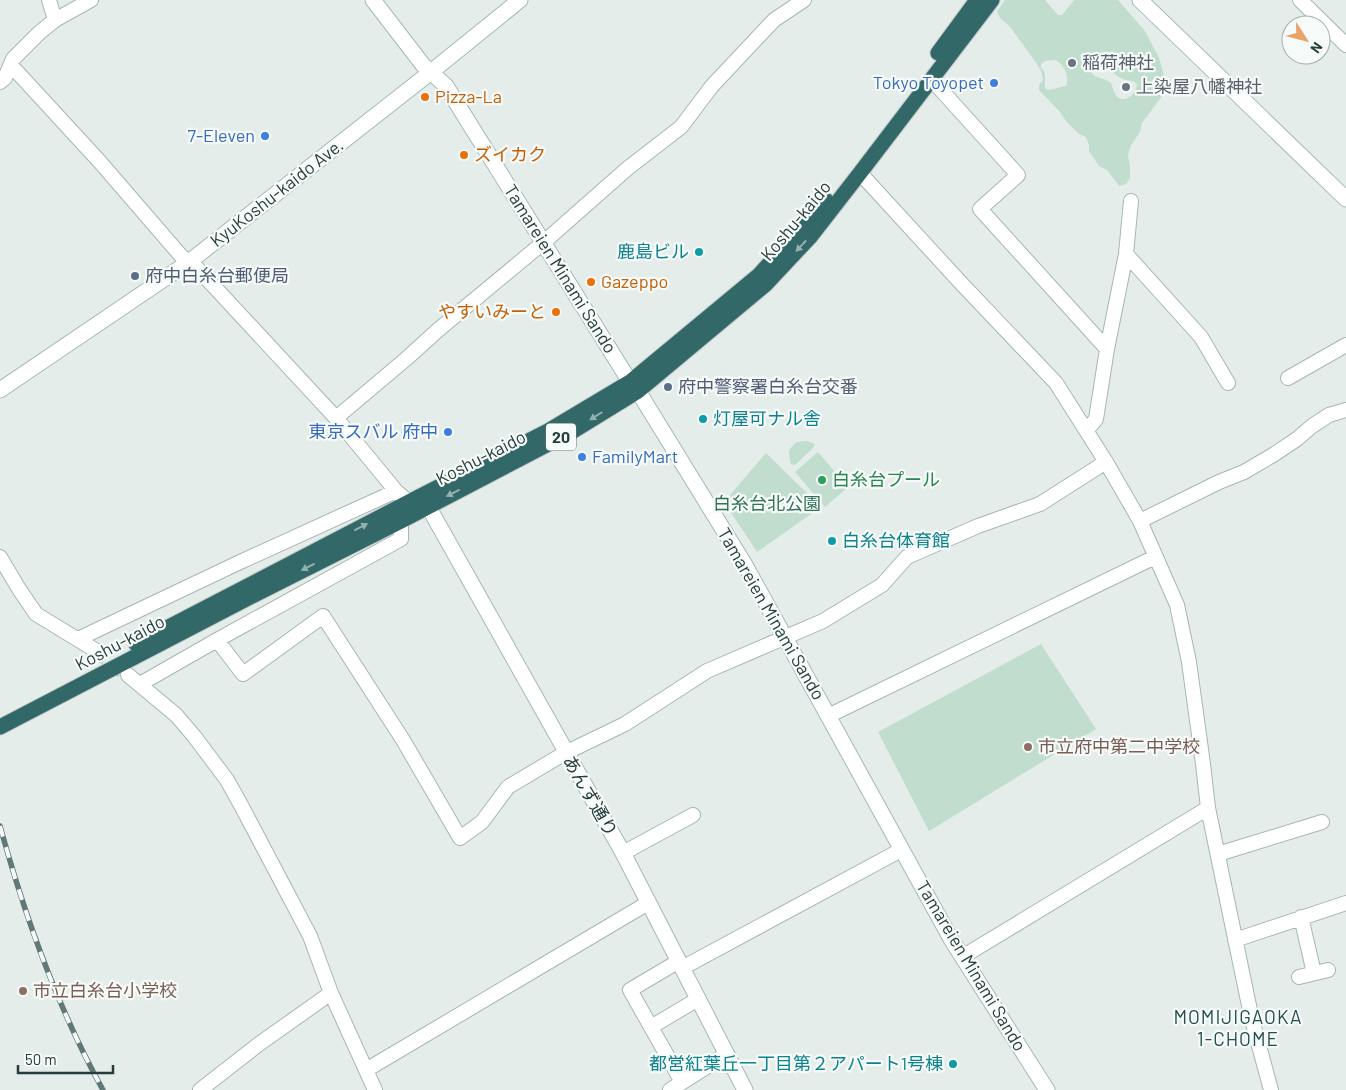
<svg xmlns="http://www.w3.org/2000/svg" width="1346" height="1090" font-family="Barlow,'Noto Sans JP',sans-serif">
	<rect width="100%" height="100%" fill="#e5edeb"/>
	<!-- green -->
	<path fill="#c0ddce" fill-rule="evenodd" d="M1005 0H1045L1058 15H1062L1074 0H1118L1145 31 1159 58 1165 79V89L1162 96 1142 123 1140 132 1131 145 1128 155 1130 167V178L1126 184 1119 186 1107 170 1099 166 1089 151V145L1086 137 1079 134 1066 121 1060 112 1039 90V85L1043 80 1041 71 1037 64 1011 28C1005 21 1000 21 997 11ZM1097 56 1104 58C1108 66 1113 76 1123 79 1129 81 1133 80 1137 84 1137 92 1127 103 1119 98 1114 95 1113 88 1111 83 1099 74 1088 82 1092 60ZM1056 60C1064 66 1070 75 1066 86L1048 90 1045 88C1044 80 1048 74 1041 68V64L1045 61Z
		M807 441 815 444 813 448 795 465 791 464C788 452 787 450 797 442Z
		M818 452 848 487 825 507 795 472Z
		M766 453 821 507 757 552 724 502Z
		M1041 644 1096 729 929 831 878 732Z"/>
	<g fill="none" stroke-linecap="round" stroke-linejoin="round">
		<!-- street-tunnel -->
		<path stroke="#bfcac8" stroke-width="14" stroke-dasharray="14 7" stroke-linecap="butt" d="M95 650 123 672"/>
		<defs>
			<path id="street" d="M49 0 55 20
				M1300 0 1346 45
				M11 66 19 74 100 162 182 257 195 266 336 418 396 491 409 502
				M931 79 1018 175 980 209 1107 349
				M0 82 5 78 13 59 39 33 55 20 91 0
				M860 173 960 282 1056 383 1106 462 1140 521 1177 605 1189 662 1203 764 1208 808 1252 1020 1271 1090
				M1126 254 1201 337 1228 383
				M1288 378 1346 345
				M336 418 406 359 438 330 544 242 628 168 681 127 712 86 774 20 804 0
				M1087 430 1096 419 1107 349 1126 254 1131 201
				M1140 521 1219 482 1244 472 1273 455 1297 439 1312 426 1329 415 1346 410
				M0 557 19 589 36 614 95 650
				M78 639 238 563 396 491
				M217 640 243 674 323 616 403 740 460 838 482 822 508 787 565 753 625 724 707 671 823 621 882 585 907 557 978 526 1040 504 1106 462
				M128 675 176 715 194 736 227 780 242 807 310 936 331 993 375 1090
				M140 684 217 640 401 539V521
				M828 716 1155 557
				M623 853 693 815
				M1218 854 1322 822
				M1301 917 1314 973
				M1235 940 1346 903
				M962 957 1208 808
				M679 961 630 990 682 1082
				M682 968 901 850
				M1299 977 1328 970
				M651 1027 698 999
				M366 1070 648 903
				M200 1090 259 1044 331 993
				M670 1090 727 1054"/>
			<path id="secondary" d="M373 0 423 65 446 86 630 382 638 391 745 565 951 939 1047 1090
				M1140 0 1346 199
				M0 390 189 262 431 72 520 0
				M427 495 426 501 428 506 623 853 745 1090"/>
			<path id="highway" d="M938 53 977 0
				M136 644 409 502 548 431 630 382 759 275 826 200
				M0 727 250 597 401 521 573 431 638 391 765 285 811 236 860 173 992 0"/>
		</defs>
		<!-- street casing -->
		<use href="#street" stroke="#a8b5b3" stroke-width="16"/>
		<!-- secondary casing -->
		<use href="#secondary" stroke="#a4b8b5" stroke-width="17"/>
		<!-- highway casing -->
		<use href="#highway" stroke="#c2c9c9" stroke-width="17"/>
		<!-- street -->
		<use href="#street" stroke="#fff" stroke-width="14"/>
		<!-- secondary -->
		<use href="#secondary" stroke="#fff" stroke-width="15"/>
		<!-- highway -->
		<use href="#highway" stroke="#336869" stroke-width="15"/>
		<defs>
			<path id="rail" d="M0 826C25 917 57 1007 103 1090"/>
		</defs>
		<!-- rail casing -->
		<use href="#rail" stroke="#607978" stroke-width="5.5"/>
		<!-- rail -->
		<use href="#rail" stroke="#f6faf9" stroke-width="4" stroke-dasharray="11" stroke-linecap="butt"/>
	</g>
	<!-- one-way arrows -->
	<defs><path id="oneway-solid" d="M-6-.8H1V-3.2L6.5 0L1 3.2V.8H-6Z" transform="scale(1.25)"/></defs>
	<g fill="#94b1b1">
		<use href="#oneway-solid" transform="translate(801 246) rotate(133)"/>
		<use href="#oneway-solid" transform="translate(596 416) rotate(148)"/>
		<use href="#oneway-solid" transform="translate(453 493) rotate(153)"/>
		<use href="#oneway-solid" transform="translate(361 527) rotate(-27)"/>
		<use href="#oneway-solid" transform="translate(308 567) rotate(153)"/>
	</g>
	<!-- markers -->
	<g fill="#6b7280" stroke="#f6faf9" stroke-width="2">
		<circle cx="1072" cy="63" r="5"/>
		<circle cx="1126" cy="87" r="5"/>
	</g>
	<g fill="#3f7fe0" stroke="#f6faf9" stroke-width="2">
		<circle cx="994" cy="83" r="5"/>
		<circle cx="265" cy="136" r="5"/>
		<circle cx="448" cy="432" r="5"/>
		<circle cx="582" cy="457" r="5"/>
	</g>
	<g fill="#e8710a" stroke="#f6faf9" stroke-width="2">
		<circle cx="425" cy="97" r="5"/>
		<circle cx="464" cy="155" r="5"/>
		<circle cx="591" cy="282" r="5"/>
		<circle cx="556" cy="312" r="5"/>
	</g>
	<g fill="#0f9aa8" stroke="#f6faf9" stroke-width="2">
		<circle cx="699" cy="252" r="5"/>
		<circle cx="703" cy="419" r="5"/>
		<circle cx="832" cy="541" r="5"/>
		<circle cx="953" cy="1064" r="5"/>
	</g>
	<g fill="#5c6f8a" stroke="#f6faf9" stroke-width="2">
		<circle cx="135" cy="276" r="5"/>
		<circle cx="668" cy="387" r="5"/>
	</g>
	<circle fill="#2e9e5b" stroke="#f6faf9" stroke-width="2" cx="822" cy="480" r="5"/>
	<g fill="#8d6e63" stroke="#f6faf9" stroke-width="2">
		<circle cx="1028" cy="747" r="5"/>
		<circle cx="23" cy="991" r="5"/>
	</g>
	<g text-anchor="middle" stroke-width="4.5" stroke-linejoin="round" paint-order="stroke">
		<!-- shield labels -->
		<rect fill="#f6faf9" stroke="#647675" stroke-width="1" x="546" y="423.5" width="30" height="27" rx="4"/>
		<g font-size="16" font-weight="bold" fill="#253e3d">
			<text x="561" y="443">20</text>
		</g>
		<!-- worship labels -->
		<g font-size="18" fill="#5b616d" stroke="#f6faf9" text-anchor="start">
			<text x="1082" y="69">稲荷神社</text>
			<text x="1136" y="93">上染屋八幡神社</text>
		</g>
		<!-- shop labels -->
		<g font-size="18" fill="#366cbe" stroke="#f6faf9" text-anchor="end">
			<text x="984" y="89">Tokyo Toyopet</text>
			<text x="255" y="142">7-Eleven</text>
			<text x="438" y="438">東京スバル 府中</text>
			<text x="592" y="463" text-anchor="start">FamilyMart</text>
		</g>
		<!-- food labels -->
		<g font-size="18" fill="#c56008" stroke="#f6faf9" text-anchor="start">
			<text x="435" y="103">Pizza-La</text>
			<text x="474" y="161">ズイカク</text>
			<text x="601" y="288">Gazeppo</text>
			<text x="546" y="318" text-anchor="end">やすいみーと</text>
		</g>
		<!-- street labels -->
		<g font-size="18" fill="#253e3d" stroke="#f6faf9">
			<text transform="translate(277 193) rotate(-38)" y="6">KyuKoshu-kaido Ave.</text>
			<text transform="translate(796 221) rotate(-50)" y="6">Koshu-kaido</text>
			<text transform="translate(560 269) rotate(58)" y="6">Tamareien Minami Sando</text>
			<text transform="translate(481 458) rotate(-27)" y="6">Koshu-kaido</text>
			<text transform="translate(771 614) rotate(60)" y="6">Tamareien Minami Sando</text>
			<text transform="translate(120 643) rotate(-28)" y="6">Koshu-kaido</text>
			<text transform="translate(590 796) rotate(60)" y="6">あんず通り</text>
			<text transform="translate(971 966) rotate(59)" y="6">Tamareien Minami Sando</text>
		</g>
		<!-- culture labels -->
		<g font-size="18" fill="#0d838f" stroke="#f6faf9" text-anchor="end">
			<text x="689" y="258">鹿島ビル</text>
			<text x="713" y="425" text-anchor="start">灯屋可ナル舎</text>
			<text x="842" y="547" text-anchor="start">白糸台体育館</text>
			<text x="943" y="1070">都営紅葉丘一丁目第２アパート1号棟</text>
		</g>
		<!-- service labels -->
		<g font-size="18" fill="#4e5e75" stroke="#f6faf9" text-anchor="start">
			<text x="145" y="282">府中白糸台郵便局</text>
			<text x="678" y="393">府中警察署白糸台交番</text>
		</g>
		<!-- leisure labels -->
		<g font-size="18" fill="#27864d" stroke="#f6faf9" text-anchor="start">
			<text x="832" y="486">白糸台プール</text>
		</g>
		<!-- park labels -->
		<g font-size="18" fill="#327259" stroke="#f6faf9">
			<text x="767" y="510">白糸台北公園</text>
		</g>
		<!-- education labels -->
		<g font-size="18" fill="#785e54" stroke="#f6faf9" text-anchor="start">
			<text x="1038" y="753">市立府中第二中学校</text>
			<text x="33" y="997">市立白糸台小学校</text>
		</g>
		<!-- neighbourhood labels -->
		<g font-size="19" letter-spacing="1" fill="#224f4e" stroke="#f6faf9">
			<text x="1238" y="1024">MOMIJIGAOKA<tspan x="1238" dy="22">1-CHOME</tspan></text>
		</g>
	</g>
	<!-- north arrow -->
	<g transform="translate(1306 40) rotate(126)"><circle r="24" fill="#f6faf9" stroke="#a2afae"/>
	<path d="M0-4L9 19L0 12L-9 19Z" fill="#e8a368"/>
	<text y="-8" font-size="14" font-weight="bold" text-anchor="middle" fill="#253e3d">N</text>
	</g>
	<!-- scale -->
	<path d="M18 1065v8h95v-8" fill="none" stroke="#253e3d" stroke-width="2.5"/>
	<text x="25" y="1065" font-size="15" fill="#253e3d" stroke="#f6faf9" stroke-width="4" paint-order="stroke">50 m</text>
</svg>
